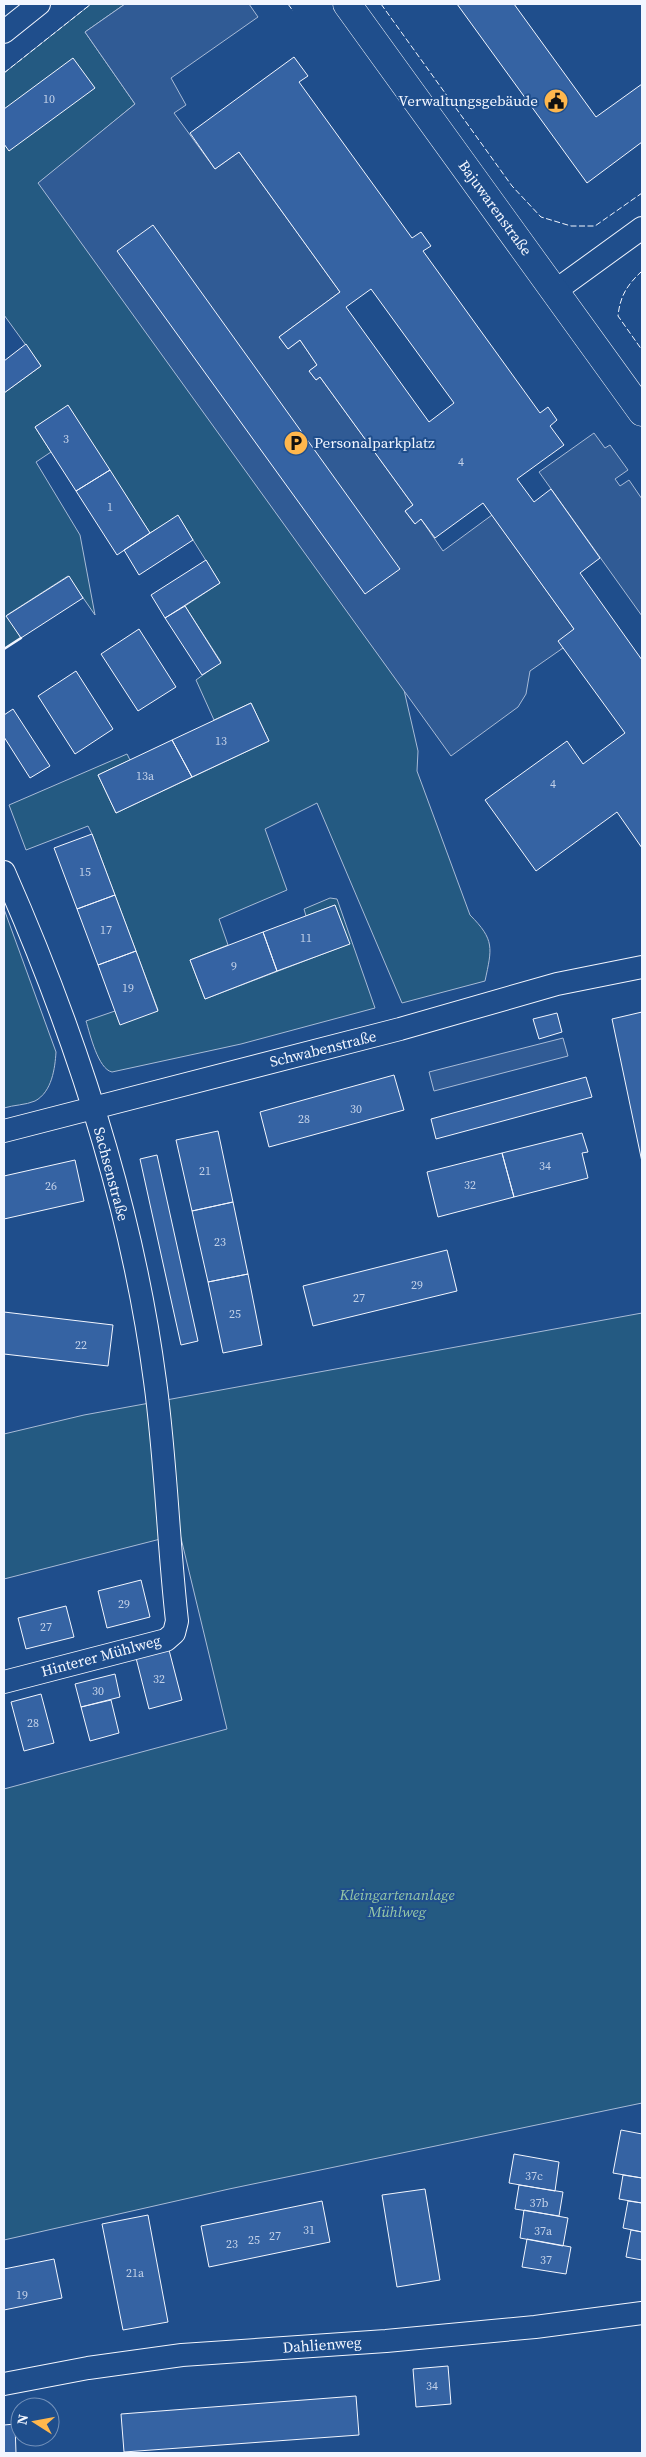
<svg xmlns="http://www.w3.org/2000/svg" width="646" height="2457" font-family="'Source Serif 4',serif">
	<rect width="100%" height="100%" fill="#1f4e8c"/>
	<!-- green -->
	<path fill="#245a82" stroke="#a8bbd7" d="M91 4H125L85 32 135 104 39 183 404 690 418 751 417 771 470 915C495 940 492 948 485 981L402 1003 317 803 265 829 287 890 219 919 228 945 190 960 205 999 349 944 335 905 306 916 304 909 330 898 337 899 375 1008 241 1044 112 1072C98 1069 90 1034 86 1021L115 1011 120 1024 158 1010 92 834 88 826 26 850 9 805 127 754 130 760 98 775 116 813 269 741 251 703 214 720 196 680 221 662 185 606 220 583 178 516 150 533 68 406 35 427 51 452 36 462 80 535 95 615 68 576 7 615 21 638 4 649V393L41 366 4 315V73Z
		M4 909 56 1052C55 1068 52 1092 35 1101 26 1105 13 1105 4 1108Z
		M642 1313V2103L229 2189 4 2240V1789L227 1729 180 1534 4 1579V1434L84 1415Z"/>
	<!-- parking -->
	<path fill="#305b95" stroke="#a8bbd7" d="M125 4H249L258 17 171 78 186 105 174 113 215 169 239 152 340 292 279 337 288 349 300 340 317 365 309 371 316 380 320 377 413 505 405 511 414 523 421 519 443 551 492 515 574 629 563 648 530 671 526 694 518 707 451 756 38 183 135 104 85 32Z
		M594 433 605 448 610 445 628 470 615 479 620 486 629 480 642 499V616L539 472Z
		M563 1038 568 1056 434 1091 429 1072Z"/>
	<!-- building -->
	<path fill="#3563a3" stroke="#f2f6ff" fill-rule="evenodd" d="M457 4H514L596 117 642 84V142L587 183Z
		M294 57 308 76 299 82 412 238 421 232 431 246 423 251 540 413 548 407 557 420 550 426 564 445 517 479 534 502 551 489 600 558 580 573 642 660V848L617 812 536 871 485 800 567 741 583 764 625 733 558 641 574 629 483 503 435 538 421 519 415 524 405 511 413 505 320 377 316 380 309 371 317 365 300 340 288 349 279 337 340 292 239 152 215 169 190 133ZM371 289 454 403 429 422 346 307Z
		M73 58 95 88 9 151 4 144V109Z
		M153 225 400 569 365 594 117 251Z
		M26 344 41 366 4 393V361Z
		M68 405 110 470 76 491 35 427Z
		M110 470 150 533 117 555 76 491Z
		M178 515 193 540 139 575 124 550Z
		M206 560 220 583 165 618 151 595Z
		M69 576 83 598 21 638 6 616Z
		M185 606 221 663 202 675 165 618Z
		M139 629 176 687 138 711 101 654Z
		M76 671 113 729 75 754 38 696Z
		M251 703 269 741 192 777 172 740Z
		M13 709 50 766 30 778 4 737V715Z
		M172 740 192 777 116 813 98 775Z
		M92 834 115 895 77 909 54 848Z
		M115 895 136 951 98 965 77 909Z
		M335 905 350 944 277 971 263 932Z
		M263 932 277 971 205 999 190 960Z
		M136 951 158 1011 120 1025 98 965Z
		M642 1012V1162L612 1019Z
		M557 1013 562 1032 539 1039 533 1019Z
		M394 1075 404 1110 269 1147 260 1112Z
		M586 1077 592 1097 436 1139 431 1119Z
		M218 1131 233 1202 192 1211 176 1140Z
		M582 1133 588 1152 582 1153 588 1178 514 1197 502 1153Z
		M502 1153 514 1197 438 1217 427 1172Z
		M157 1155 198 1341 181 1345 140 1159Z
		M75 1160 84 1201 4 1219V1176Z
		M233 1202 248 1274 208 1282 192 1211Z
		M447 1250 457 1291 313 1326 303 1286Z
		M248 1274 262 1345 223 1353 208 1282Z
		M4 1312 113 1325 108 1366 4 1354Z
		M141 1580 150 1617 107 1628 98 1591Z
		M66 1606 74 1637 26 1649 18 1618Z
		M169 1650 182 1700 149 1709 136 1658Z
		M115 1674 120 1697 81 1707 75 1684Z
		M41 1694 54 1743 24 1751 11 1702Z
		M111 1700 119 1733 90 1741 81 1707Z
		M621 2130 642 2134V2178L613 2173Z
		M514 2154 559 2162 555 2191 509 2183Z
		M623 2175 642 2178V2203L619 2199Z
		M519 2185 563 2192 559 2216 515 2209Z
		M425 2189 440 2280 397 2287 382 2195Z
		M322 2201 330 2242 209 2267 201 2226Z
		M628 2201 642 2203V2232L623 2228Z
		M524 2210 568 2218 563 2246 520 2238Z
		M148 2215 168 2322 123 2330 102 2224Z
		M631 2230 642 2232V2260L626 2257Z
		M527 2239 571 2247 566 2274 522 2267Z
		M54 2259 62 2298 4 2310V2269Z
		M448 2366 451 2404 416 2407 413 2369Z
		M356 2396 359 2435 124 2452 121 2414Z
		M15 2424 16 2453H4V2425Z"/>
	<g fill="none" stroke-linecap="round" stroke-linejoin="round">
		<defs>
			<path id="minor" d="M4 32 39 4
				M555 291 642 228
				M4 872C75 1033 132 1205 155 1381 166 1460 168 1541 177 1621L174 1633 166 1640 4 1682
				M4 1131 400 1029 557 984 642 967
				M4 2384 88 2368 182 2355 386 2341 535 2327 642 2313"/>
			<path id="tertiary" d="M347 4 642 412"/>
		</defs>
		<!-- minor casing -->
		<use href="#minor" stroke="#f2f6ff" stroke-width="24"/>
		<!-- tertiary casing -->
		<use href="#tertiary" stroke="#f2f6ff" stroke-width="29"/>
		<!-- minor -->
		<use href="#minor" stroke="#1f4e8c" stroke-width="22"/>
		<!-- tertiary -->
		<use href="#tertiary" stroke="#1f4e8c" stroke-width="28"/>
		<!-- fence -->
		<path stroke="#f2f6ff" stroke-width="1" stroke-dasharray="6 2.5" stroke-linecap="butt" d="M288 4 293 11
			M381 4 512 186 541 217 571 226H595L642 193
			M4 73 91 4
			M642 271C627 285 620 296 618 316L642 350"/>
		<!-- wall -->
		<path stroke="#f2f6ff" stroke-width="2.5" d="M4 649 21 638"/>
	</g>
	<!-- icons -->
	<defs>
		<symbol id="civic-disc" viewBox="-11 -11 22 22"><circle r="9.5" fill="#ffb74d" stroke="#1f4e8c"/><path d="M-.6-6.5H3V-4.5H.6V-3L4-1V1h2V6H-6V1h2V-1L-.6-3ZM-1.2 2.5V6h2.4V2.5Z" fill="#111"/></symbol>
		<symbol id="parking-disc" viewBox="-11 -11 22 22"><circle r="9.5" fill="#ffb74d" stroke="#1f4e8c"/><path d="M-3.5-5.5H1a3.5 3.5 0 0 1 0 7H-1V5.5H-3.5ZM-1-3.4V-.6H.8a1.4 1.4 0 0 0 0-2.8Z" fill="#111"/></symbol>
	</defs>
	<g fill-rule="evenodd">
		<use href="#civic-disc" x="542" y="87" width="28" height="28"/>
		<use href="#parking-disc" x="282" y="429" width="28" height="28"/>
	</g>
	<g text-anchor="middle" stroke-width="4" stroke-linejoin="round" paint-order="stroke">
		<!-- number labels -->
		<g font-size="12" fill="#c3d1e8">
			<text x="49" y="103">10</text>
			<text x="66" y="443">3</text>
			<text x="461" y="466">4</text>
			<text x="110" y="511">1</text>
			<text x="221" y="745">13</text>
			<text x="145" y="780">13a</text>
			<text x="553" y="788">4</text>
			<text x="85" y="876">15</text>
			<text x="106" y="934">17</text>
			<text x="306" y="942">11</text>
			<text x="234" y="970">9</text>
			<text x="128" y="992">19</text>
			<text x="356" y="1113">30</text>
			<text x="304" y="1123">28</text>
			<text x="545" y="1170">34</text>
			<text x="205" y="1175">21</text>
			<text x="470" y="1189">32</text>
			<text x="51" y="1190">26</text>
			<text x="220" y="1246">23</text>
			<text x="417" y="1289">29</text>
			<text x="359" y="1302">27</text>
			<text x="235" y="1318">25</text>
			<text x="81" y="1349">22</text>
			<text x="124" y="1608">29</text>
			<text x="46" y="1631">27</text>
			<text x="159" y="1683">32</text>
			<text x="98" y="1695">30</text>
			<text x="33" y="1727">28</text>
			<text x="534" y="2180">37c</text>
			<text x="539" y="2207">37b</text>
			<text x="309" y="2234">31</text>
			<text x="543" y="2235">37a</text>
			<text x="275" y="2240">27</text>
			<text x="254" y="2244">25</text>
			<text x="232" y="2248">23</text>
			<text x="546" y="2264">37</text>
			<text x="135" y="2277">21a</text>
			<text x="22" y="2299">19</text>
			<text x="432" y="2390">34</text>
		</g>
		<!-- poi labels -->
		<g font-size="15" fill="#f2f6ff" stroke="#1f4e8c" text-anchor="end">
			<text x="538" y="106">Verwaltungsgebäude</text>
			<text x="314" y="448" text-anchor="start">Personalparkplatz</text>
		</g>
		<!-- street labels -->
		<g font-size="15" fill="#f2f6ff" stroke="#1f4e8c">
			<text transform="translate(495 208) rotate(54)" y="5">Bajuwarenstraße</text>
			<text transform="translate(323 1049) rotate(-14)" y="5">Schwabenstraße</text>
			<text transform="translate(111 1174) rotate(75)" y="5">Sachsenstraße</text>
			<text transform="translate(101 1656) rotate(-15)" y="5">Hinterer Mühlweg</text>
			<text transform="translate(322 2345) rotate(-4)" y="5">Dahlienweg</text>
		</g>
		<!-- park labels -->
		<g font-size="15" font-style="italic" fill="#97c8a6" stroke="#1f4e8c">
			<text x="397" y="1900">Kleingartenanlage<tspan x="397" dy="17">Mühlweg</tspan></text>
		</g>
	</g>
	<!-- border -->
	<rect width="646" height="2457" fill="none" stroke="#f2f6ff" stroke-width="10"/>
	<!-- north arrow -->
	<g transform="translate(35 2422) rotate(281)"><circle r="24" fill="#1f4e8c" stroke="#7391ba"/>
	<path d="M0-4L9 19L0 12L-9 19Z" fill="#ffb74d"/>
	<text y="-8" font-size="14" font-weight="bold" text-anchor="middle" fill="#f2f6ff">N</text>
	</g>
</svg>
